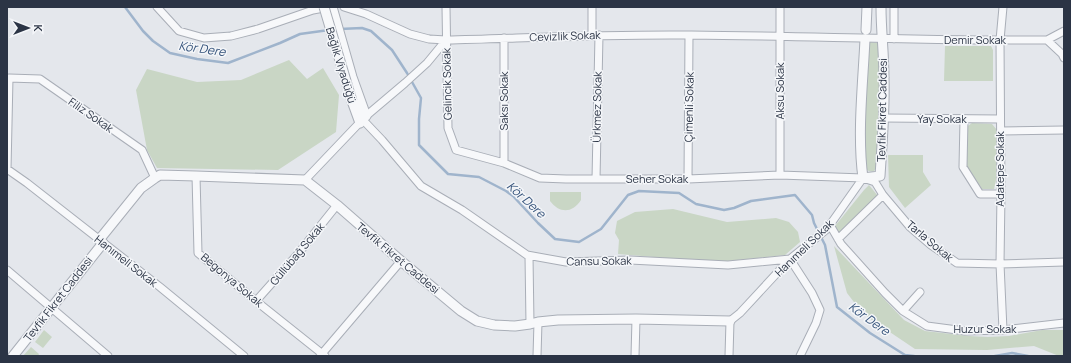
<svg xmlns="http://www.w3.org/2000/svg" width="1071" height="363" font-family="Manrope,sans-serif">
	<rect width="100%" height="100%" fill="#e4e7ec"/>
	<!-- green -->
	<path fill="#c9d6c5" d="M869 42 879 43 880 82 876 168 874 171C869 172 867 171 865 167V93Z
		M945 46H991L993 50V81H944Z
		M289 60 307 79 323 68 339 95 336 132 278 170 157 168 147 150 136 90 147 69 197 82 241 80Z
		M972 123 992 124 997 130 996 180 994 189H982L967 167 965 128Z
		M888 155H923V172L931 185 905 208 889 187Z
		M869 185 878 196 839 233 836 231 835 226 864 190Z
		M550 192H581V200C572 214 559 213 550 201Z
		M673 209 727 222 776 218 789 222 798 232 800 242 785 255 728 261H702L618 254 619 240 615 233 617 221 635 212Z
		M834 246 904 320 925 331 969 336 988 337 1009 336 1042 330H1064V356H1059L1034 346 987 350 915 349 863 314 847 293Z
		M44 330 52 337 43 348 35 342Z
		M31 347 39 354 38 356H23Z"/>
	<g fill="none" stroke-linecap="round" stroke-linejoin="round">
		<!-- stream -->
		<path stroke="#9fb4cc" stroke-width="2.5" d="M125 7 143 31 153 41 170 53 197 59 228 63 280 43 300 34 329 30
			M340 29 362 28 371 31 392 50 407 73 421 98 419 119V145L448 174 479 177 506 191 513 196 538 223 555 239 579 242 601 229 628 195 639 191 679 193 696 204 724 210 734 208 751 201 795 195 812 215 814 223 825 245 837 307 870 333 905 355 914 356
			M995 356 1012 353 1028 356"/>
		<defs>
			<path id="minor" d="M157 7 179 31 204 38 231 36 258 29 313 10 329 7
				M344 7 366 14 410 34 429 39 446 40C528 38 609 34 691 35 810 36 928 41 1047 40L1064 31
				M446 7 448 128 456 150 504 163 540 178 566 179H688L780 175 863 178 875 182 883 195 910 227 931 245 957 263 1000 264 1064 262
				M592 7V35
				M780 7V175
				M894 7V39
				M1003 7 1000 40 1001 194 1000 264 1003 330
				M1047 40 1062 54 1064 58
				M883 118 1000 119
				M964 119 963 167 980 194H1001
				M363 120 382 140 421 186 462 210 527 255 566 262 630 260 728 265 790 259
				M1001 131 1064 130
				M504 163V38
				M7 169 27 183 160 287 244 356
				M7 169 9 78 40 79 142 150 155 178
				M196 176 198 253 256 301 325 356
				M596 179 599 35
				M688 179 689 35
				M305 180 366 116 405 83 427 63 446 40
				M830 225 841 244 885 293 903 311 927 326 965 331 1003 330 1064 323
				M838 239 883 195
				M529 256 530 324
				M790 259 812 293 820 310 816 323 800 356
				M7 270 108 356
				M256 301 297 255 337 205
				M903 311 920 292
				M320 356 401 261
				M537 356 538 322
				M635 356 636 319
				M729 356 730 321 740 313 790 259 827 229 863 178"/>
			<path id="tertiary" d="M332 7 352 77 366 116
				M866 30 867 7
				M865 39C863 83 857 134 863 178L880 176C882 144 885 111 884 78 884 54 881 31 881 7
				M352 101 360 123
				M99 240 141 188 155 178 160 175 196 176 305 180 337 205 401 261 461 311 477 321 494 325 515 326 530 324 538 322 558 320 636 319 730 321
				M13 356 103 243"/>
		</defs>
		<!-- minor casing -->
		<use href="#minor" stroke="#a9aeb7" stroke-width="9"/>
		<!-- tertiary casing -->
		<use href="#tertiary" stroke="#a9aeb7" stroke-width="11"/>
		<!-- minor -->
		<use href="#minor" stroke="#f7f8fa" stroke-width="7"/>
		<!-- tertiary -->
		<use href="#tertiary" stroke="#f7f8fa" stroke-width="9"/>
		<defs>
			<path id="tertiary-bridge" d="M324 7 352 101"/>
		</defs>
		<!-- tertiary-bridge casing -->
		<use href="#tertiary-bridge" stroke="#a9aeb7" stroke-width="11" stroke-linecap="butt"/>
		<!-- tertiary-bridge -->
		<use href="#tertiary-bridge" stroke="#f7f8fa" stroke-width="9"/>
	</g>
	<g text-anchor="middle" stroke-width="3" stroke-linejoin="round" paint-order="stroke">
		<!-- street labels -->
		<g font-size="11" fill="#2b3445" stroke="#f4f6f9">
			<text transform="translate(565 36) rotate(-2)" y="4">Cevizlik Sokak</text>
			<text x="975" y="44">Demir Sokak</text>
			<text transform="translate(341 65) rotate(73)" y="4">Bağlık Viyadüğü</text>
			<text transform="translate(447 84) rotate(-91)" y="4">Gelincik Sokak</text>
			<text transform="translate(780 91) rotate(-90)" y="4">Aksu Sokak</text>
			<text transform="translate(504 101) rotate(-90)" y="4">Saksı Sokak</text>
			<text transform="translate(597 107) rotate(-89)" y="4">Ürkmez Sokak</text>
			<text transform="translate(689 107) rotate(-89)" y="4">Çimenli Sokak</text>
			<text transform="translate(882 110) rotate(-89)" y="4">Tevfik Fikret Caddesi</text>
			<text transform="translate(91 115) rotate(35)" y="4">Filiz Sokak</text>
			<text x="942" y="123">Yay Sokak</text>
			<text transform="translate(1000 169) rotate(-90)" y="4">Adatepe Sokak</text>
			<text x="657" y="183">Seher Sokak</text>
			<text transform="translate(930 241) rotate(40)" y="4">Tarla Sokak</text>
			<text transform="translate(804 248) rotate(-44)" y="4">Hanımeli Sokak</text>
			<text transform="translate(297 254) rotate(-50)" y="4">Güllübağ Sokak</text>
			<text transform="translate(398 258) rotate(40)" y="4">Tevfik Fikret Caddesi</text>
			<text transform="translate(126 261) rotate(38)" y="4">Hanımeli Sokak</text>
			<text transform="translate(599 261) rotate(-1)" y="4">Cansu Sokak</text>
			<text transform="translate(232 280) rotate(40)" y="4">Begonya Sokak</text>
			<text transform="translate(58 299) rotate(-52)" y="4">Tevfik Fikret Caddesi</text>
			<text x="985" y="333">Huzur Sokak</text>
		</g>
		<!-- water labels -->
		<g font-size="12" font-style="italic" fill="#34527a" stroke="#f4f6f9">
			<text transform="translate(202 49) rotate(8)" y="4">Kör Dere</text>
			<text transform="translate(526 200) rotate(42)" y="4">Kör Dere</text>
			<text transform="translate(869 319) rotate(36)" y="4">Kör Dere</text>
		</g>
	</g>
	<!-- border -->
	<rect width="1071" height="363" fill="none" stroke="#2b3445" stroke-width="16"/>
	<!-- north arrow -->
	<g transform="translate(28 28) rotate(90)" stroke="#f4f6f9" stroke-width="3" paint-order="stroke">
	<path d="M0-3L7 15L0 10L-7 15Z" fill="#2b3445"/>
	<text y="-6" font-size="11" font-weight="bold" text-anchor="middle" fill="#2b3445">K</text>
	</g>
</svg>
